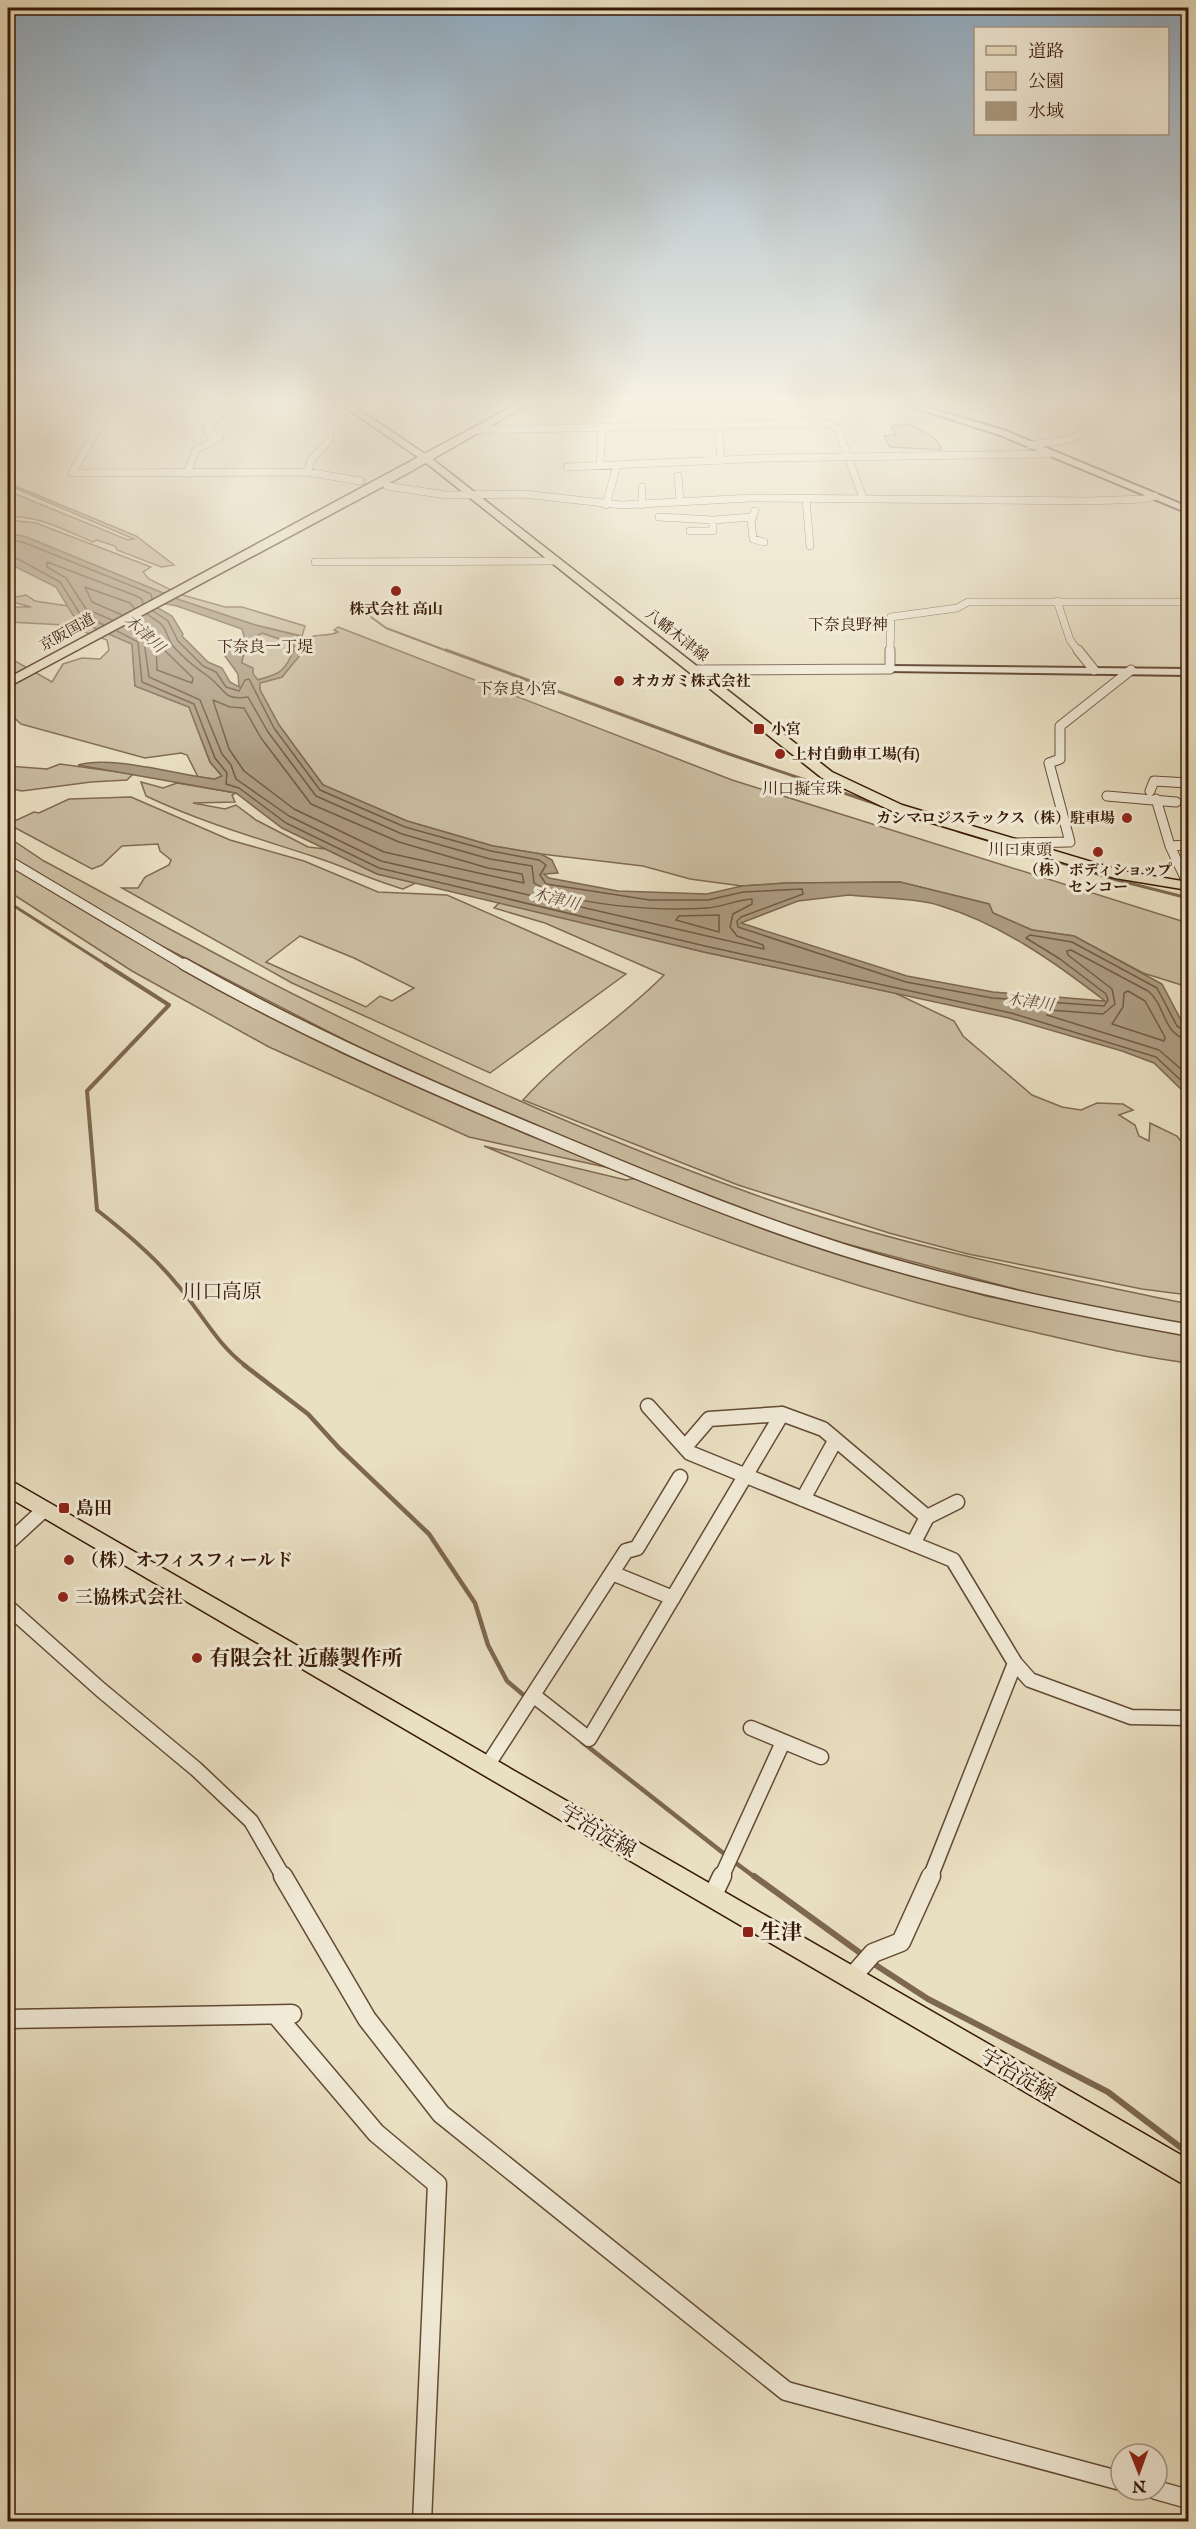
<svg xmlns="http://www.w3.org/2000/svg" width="1196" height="2529" font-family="'IM FELL English','Noto Serif JP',serif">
	<rect width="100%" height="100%" fill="#e9dfc1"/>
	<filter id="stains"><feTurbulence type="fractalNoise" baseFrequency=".00333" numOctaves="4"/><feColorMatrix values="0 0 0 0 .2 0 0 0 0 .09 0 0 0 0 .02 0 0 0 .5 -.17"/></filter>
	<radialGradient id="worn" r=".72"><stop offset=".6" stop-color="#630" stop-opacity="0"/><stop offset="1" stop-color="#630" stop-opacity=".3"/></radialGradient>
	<!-- green -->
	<path fill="#cbbda1" stroke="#816a52" stroke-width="1.5" fill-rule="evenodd" d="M909 424C921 430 938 436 942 450L890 447 884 436 896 435 891 426Z
		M8 483 136 536 174 565 161 567 117 550 115 546 97 540 93 542C66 531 38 515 8 517V491L128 540 134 539 8 485Z
		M8 520 36 523 151 567 143 572 149 579 179 594 225 607H242L305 626 302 636 255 625 180 600 26 537 8 533Z
		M26 595 35 601 68 606 76 620 132 644 135 686 189 707 210 762 222 776 215 779 198 777 187 755 181 753 145 758 21 724 8 712V657L52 682 63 664 82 658 100 659 109 650 107 640 66 625 8 622V607H31L13 602 11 598Z
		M338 627 732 780 1188 923V987L1143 973 1074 936 1032 930 993 913 989 904 900 882 786 883 742 886 690 879 643 866 541 854 493 846 407 821 323 785 279 725 260 690 259 683 282 677 309 643 308 638C318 633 329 637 338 632L334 630Z
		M262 633 294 644C295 652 293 652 290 659 282 674 274 675 258 680L242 663C243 651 251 638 262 633Z
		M60 764 133 774 127 780 91 782 22 791 8 788V766L47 769Z
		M141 782 163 788 177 783 236 793 232 795 235 802 193 803 225 809 236 805 256 820 308 847 326 849 377 874 416 883 403 889C372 880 343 866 312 856 254 837 201 822 146 796Z
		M131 797 230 840 304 861 378 892 447 895 626 974 490 1073 292 983 122 888H138L145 877 169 865 171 860 160 851 158 844 122 846 102 865 92 869 8 824 34 812 39 813 69 799ZM300 936 354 958 414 988 392 1001 380 996 366 1007 266 962Z
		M8 837 44 861C130 907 215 955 301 998 447 1071 597 1138 750 1193 892 1245 1041 1273 1188 1304V1324L1082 1307 843 1243 745 1211 482 1106 370 1053 123 926 8 857Z
		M8 865 121 933 342 1053 614 1169 469 1137 269 1047 132 971 8 891Z
		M500 902 704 952 895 993 954 1021 963 1036 1032 1095 1062 1107 1081 1110 1097 1103 1123 1104 1133 1110 1119 1115 1135 1125 1139 1136 1149 1141 1150 1123 1177 1136 1188 1151V1295L1142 1289 968 1254 889 1233 738 1185 523 1100C565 1053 620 1020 664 975L545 923 494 908Z
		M484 1146 626 1180 638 1178 842 1253 986 1296 1188 1335V1363C1139 1357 1090 1345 1042 1334 847 1291 667 1223 484 1146Z"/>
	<!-- water -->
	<path fill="#ac9b81" stroke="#7d674f" stroke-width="1.5" fill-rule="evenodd" d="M8 533 26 537 180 600 255 625 308 638 310 643 282 677 260 683V690L279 725 323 785 407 821 493 846 541 854 552 860 558 873 544 874 549 878 618 891 707 894 742 886 786 883 900 882 989 904 993 913 1032 930 1074 936 1162 984 1182 1022 1188 1029V1096L1154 1063 1122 1051 1009 1018 704 952 377 874 282 828 236 793 78 765C110 755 179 775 215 779L222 776 210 762 189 707 135 686 132 644 76 620 56 587 8 563ZM156 602 177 606 242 629 244 637 226 650 225 656 238 674 239 687 230 682 222 668 208 662 182 636 183 634 172 616 158 608ZM262 633 294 644C295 652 293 652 290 658 283 674 274 675 258 680L253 674V668L242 663C242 651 252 638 262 633ZM849 895C875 898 917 898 941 906 1001 924 1056 963 1105 1001L993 992 907 976 741 923 798 901Z"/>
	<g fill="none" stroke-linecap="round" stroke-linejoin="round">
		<!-- shore -->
		<path stroke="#725a42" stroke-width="1.5" d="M8 539 25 543 137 588 151 594 152 599
			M8 557 18 559 60 582 80 614 104 625
			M153 611 168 621 178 641 203 666 216 672 226 687 239 691 245 680 249 679 274 728 320 790 405 827 491 851 539 860 546 865 540 875 546 884 650 900H708L743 892 802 889 803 894 741 917 737 921 738 927 906 982 992 998 1104 1006 1108 1000 1106 994 1060 959 1026 938 1030 935 1072 942 1157 988 1177 1026 1188 1033
			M122 615 92 602 85 587 130 603 134 608
			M112 620 86 609 66 578 47 567V562L134 595 142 599 143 604
			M125 626 144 641 149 677 200 700 222 754 231 765 236 779 289 816 381 861 764 949 763 945 737 936 730 927 733 914 752 904V899C736 900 722 907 707 908 663 911 570 907 534 883L532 866 490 859 402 834 316 796 268 732 248 697C223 701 226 690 209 677 196 668 184 659 173 646 168 640 167 631 162 625 158 621 152 618 147 614
			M117 631 138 642 142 682 194 704 215 758 227 773 226 784 239 788 286 823 379 868 705 946 1011 1013 1156 1057 1188 1087
			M156 642 193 678 192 683 157 670Z
			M213 700 230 707 244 708 261 738 311 804 399 842 488 868 522 874 524 883 384 852 294 809 244 771 229 749Z
			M719 915V932L676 920 679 916Z
			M1128 991 1145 1001 1165 1037 1164 1041 1112 1024 1123 1007 1124 993Z
			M1188 1040C1162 1034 1166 1005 1148 991L1071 950 1067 951 1068 955 1112 989 1115 1004 1103 1014 1049 1010 1047 1015 1159 1050 1188 1075"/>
		<!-- stream-far4 -->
		<path stroke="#7d674f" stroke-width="2" d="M371 617 386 628 450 652"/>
		<!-- stream-far3 -->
		<path stroke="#7d674f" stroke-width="3" d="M446 650 729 754 885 807
			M958 831 1117 880 1188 898
			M8 902 108 966"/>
		<!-- stream-far2 -->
		<path stroke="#7d674f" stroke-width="4" d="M105 964 169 1005 87 1091 97 1210C124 1231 153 1255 175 1282 200 1310 216 1344 246 1366"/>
		<!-- stream-far1 -->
		<path stroke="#7d674f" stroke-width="4.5" d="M244 1365 308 1414 339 1448 429 1534 475 1603 488 1645 507 1681 527 1698
			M582 1742 727 1856
			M733 1861 756 1878"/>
		<!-- stream -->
		<path stroke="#7d674f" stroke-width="6" d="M754 1876 863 1955
			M871 1962 928 1999 1108 2092 1188 2153"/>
		<!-- street-tunnel -->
		<path stroke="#c5b79b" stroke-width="7" stroke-dasharray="7 4" stroke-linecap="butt" d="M360 481 386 486"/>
		<defs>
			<path id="street-far4" d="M111 405 72 473 307 472 360 481
				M712 405 715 424
				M816 405 821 423
				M718 424 721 461
				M476 430 827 423 838 429 863 498
				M1030 445C1052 441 1081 443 1094 422L1115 417 1123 405
				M600 465 602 428
				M567 467 767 458 1049 454
				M307 472 311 460 330 439V426L339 405H342
				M187 474 196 450 220 437 209 434 206 429 228 405
				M678 476 680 501
				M387 486 446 495 523 494 622 505 751 498 1089 501 1144 499 1155 496
				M642 487V505
				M806 499 810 546
				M606 505 617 465
				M755 511 751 519 753 539 764 542
				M659 517 713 520 753 517
				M690 531H713V520
				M315 562 553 561
				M1057 601 1070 640 1079 652
				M890 652 891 617 957 608 968 602H1188"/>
			<path id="street-far3" d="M1078 650 1094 670
				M697 670 890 669V650
				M1150 791 1154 781 1188 783
				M1107 796 1176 802
				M1156 799 1170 846
				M1012 843 1070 842 1049 763 1060 759V726L1131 670
				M8 860 186 966
				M1186 880 1170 846 1188 845"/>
			<path id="street-far2" d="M184 964C289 1024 398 1073 509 1120 619 1166 728 1213 841 1249 954 1285 1071 1309 1188 1330"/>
			<path id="street-far1" d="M648 1406 690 1453 953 1560 1015 1663 1030 1680 1131 1717 1188 1718
				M685 1447 709 1419 782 1414 823 1429 927 1517
				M803 1499 835 1441
				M8 1543 45 1509
				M913 1544 927 1517 957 1502
				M612 1573 673 1598
				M8 1607 101 1690 196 1769 251 1821 284 1878
				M533 1695 589 1739 782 1414
				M751 1728 821 1757
				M487 1766 626 1551 637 1548 680 1477
				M721 1878 783 1742
				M930 1878 1015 1663"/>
			<path id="street" d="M283 1876 367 2019 441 2114 786 2391 1121 2481
				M712 1897 722 1876
				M851 1978 873 1953 901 1942 931 1876
				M276 2015 376 2133 437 2184 422 2522
				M8 2019 292 2014
				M1156 2490 1188 2499"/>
			<path id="secondary" d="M907 405H919L1006 431 1188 507V513L1000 435Z
				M890 666 1188 669V675L886 671V667Z"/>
			<path id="primary" d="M342 405H352L431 458 832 772 902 805 1122 871 1188 882V890L1115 878 892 811 822 778 425 462Z
				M8 1479 1188 2159V2187L8 1497Z"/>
			<path id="highway" d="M515 405H527L410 472 8 687V678Z"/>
		</defs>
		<!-- street-far4 casing -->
		<use href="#street-far4" stroke="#644a33" stroke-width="8"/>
		<!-- street-far3 casing -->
		<use href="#street-far3" stroke="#644a33" stroke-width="11"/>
		<!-- street-far2 casing -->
		<use href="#street-far2" stroke="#644a33" stroke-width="14"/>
		<!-- street-far1 casing -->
		<use href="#street-far1" stroke="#644a33" stroke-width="17"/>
		<!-- street casing -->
		<use href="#street" stroke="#644a33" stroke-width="21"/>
		<!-- secondary casing -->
		<use href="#secondary" stroke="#371804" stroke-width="4"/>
		<!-- primary casing -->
		<use href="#primary" stroke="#371804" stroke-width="3"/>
		<!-- highway casing -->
		<use href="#highway" stroke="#371804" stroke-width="3"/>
		<!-- street-far4 -->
		<use href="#street-far4" stroke="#f1ead7" stroke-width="7"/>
		<!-- street-far3 -->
		<use href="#street-far3" stroke="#f1ead7" stroke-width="9"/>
		<!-- street-far2 -->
		<use href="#street-far2" stroke="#f1ead7" stroke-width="11"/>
		<!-- street-far1 -->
		<use href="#street-far1" stroke="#f1ead7" stroke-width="14"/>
		<!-- street -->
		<use href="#street" stroke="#f1ead7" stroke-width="18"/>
		<!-- secondary -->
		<use href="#secondary" fill="#f1ead7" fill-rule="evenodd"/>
		<!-- primary -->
		<use href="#primary" fill="#e9dfc1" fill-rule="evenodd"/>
		<!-- highway -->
		<use href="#highway" fill="#e9dfc1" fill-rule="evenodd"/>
	</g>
	<!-- sky -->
	<linearGradient id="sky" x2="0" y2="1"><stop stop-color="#90aabf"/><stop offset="0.53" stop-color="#f5f1e3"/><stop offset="1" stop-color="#f5f1e3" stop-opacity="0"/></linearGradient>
	<rect width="1196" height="759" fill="url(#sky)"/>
	<!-- markers -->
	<g fill="#8f2418" stroke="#f1ead7" stroke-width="2">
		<circle cx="396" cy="591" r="6"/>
		<circle cx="619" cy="681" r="6"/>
		<rect x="753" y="723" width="12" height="12" rx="3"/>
		<circle cx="780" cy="754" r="6"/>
		<circle cx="1127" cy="818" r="6"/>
		<circle cx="1098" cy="852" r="6"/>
		<rect x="58" y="1502" width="12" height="12" rx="3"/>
		<circle cx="69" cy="1560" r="6"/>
		<circle cx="63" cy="1597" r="6"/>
		<circle cx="197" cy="1658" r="6"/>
		<rect x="742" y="1926" width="12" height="12" rx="3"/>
	</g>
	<g text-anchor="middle" stroke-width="6" stroke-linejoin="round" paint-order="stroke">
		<!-- far-poi labels -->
		<g font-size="15" font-weight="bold" fill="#371804" stroke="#f1ead7" text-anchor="start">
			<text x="396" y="614" text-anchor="middle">株式会社 高山</text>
			<text x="631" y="686">オカガミ株式会社</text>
			<text x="771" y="734">小宮</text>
			<text x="792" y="759">上村自動車工場(有)</text>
			<text x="1115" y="823" text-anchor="end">カシマロジステックス（株）駐車場</text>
			<text x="1098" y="875" text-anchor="middle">（株）ボディショップ<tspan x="1098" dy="17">センコー</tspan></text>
		</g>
		<!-- far-street labels -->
		<g font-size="15" fill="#371804" stroke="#f1ead7">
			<text transform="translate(67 632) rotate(-29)" y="5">京阪国道</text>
			<text transform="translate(677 635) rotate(38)" y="5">八幡木津線</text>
		</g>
		<!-- far-neighbourhood labels -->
		<g font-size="16" fill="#371804" stroke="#f1ead7">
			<text x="848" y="630">下奈良野神</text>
			<text x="265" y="652">下奈良一丁堤</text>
			<text x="517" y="694">下奈良小宮</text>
			<text x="802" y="794">川口擬宝珠</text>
			<text x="1020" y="855">川口東頭</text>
		</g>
		<!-- far-water labels -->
		<g font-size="16" font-style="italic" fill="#664c36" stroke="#f1ead7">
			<text transform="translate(145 633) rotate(42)" y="6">木津川</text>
			<text transform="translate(556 898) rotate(14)" y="6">木津川</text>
			<text transform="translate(1030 1001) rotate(8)" y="6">木津川</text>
		</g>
		<!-- poi labels -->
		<g font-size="18" font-weight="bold" fill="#371804" stroke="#f1ead7" text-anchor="start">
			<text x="76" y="1514">島田</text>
			<text x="81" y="1566">（株）オフィスフィールド</text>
			<text x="75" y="1603">三協株式会社</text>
		</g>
		<!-- neighbourhood labels -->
		<g font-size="20" fill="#371804" stroke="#f1ead7">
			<text x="222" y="1298">川口高原</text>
		</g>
		<!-- near-poi labels -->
		<g font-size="21" font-weight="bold" fill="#371804" stroke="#f1ead7" text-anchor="start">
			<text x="209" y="1665">有限会社 近藤製作所</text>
			<text x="760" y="1939">生津</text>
		</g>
		<!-- near-street labels -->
		<g font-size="21" fill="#371804" stroke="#f1ead7">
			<text transform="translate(598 1831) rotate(30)" y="7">宇治淀線</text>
			<text transform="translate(1018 2075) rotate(30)" y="7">宇治淀線</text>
		</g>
	</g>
	<!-- margin -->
	<rect width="1196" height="2529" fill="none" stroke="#e9dfc1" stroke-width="30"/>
	<rect x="9" y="9" width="1178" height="2511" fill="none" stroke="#371804" stroke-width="3"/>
	<rect x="15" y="15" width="1166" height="2499" fill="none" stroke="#371804" stroke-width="1.5"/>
	<!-- legend -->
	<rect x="974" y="27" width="195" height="108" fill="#f1ead7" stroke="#a79683" stroke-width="1.5"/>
	<rect x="986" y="46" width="30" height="9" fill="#e9dfc1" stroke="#a79683" stroke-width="1.5"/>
	<text x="1028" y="57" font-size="18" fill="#371804">道路</text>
	<rect x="986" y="72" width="30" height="18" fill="#cbbda1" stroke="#a79683" stroke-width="1.5"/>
	<text x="1028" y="87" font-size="18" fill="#371804">公園</text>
	<rect x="986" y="102" width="30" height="18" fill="#ac9b81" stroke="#a79683" stroke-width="1.5"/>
	<text x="1028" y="117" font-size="18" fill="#371804">水域</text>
	<!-- north arrow -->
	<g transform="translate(1139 2472) rotate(179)"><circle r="28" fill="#f1ead7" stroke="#a79683" stroke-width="1.5"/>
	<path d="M0-4.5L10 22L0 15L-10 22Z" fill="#8f2418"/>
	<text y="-9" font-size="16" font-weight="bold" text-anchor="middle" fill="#371804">N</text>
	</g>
	<rect width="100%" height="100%" filter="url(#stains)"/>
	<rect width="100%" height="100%" fill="url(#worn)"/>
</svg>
